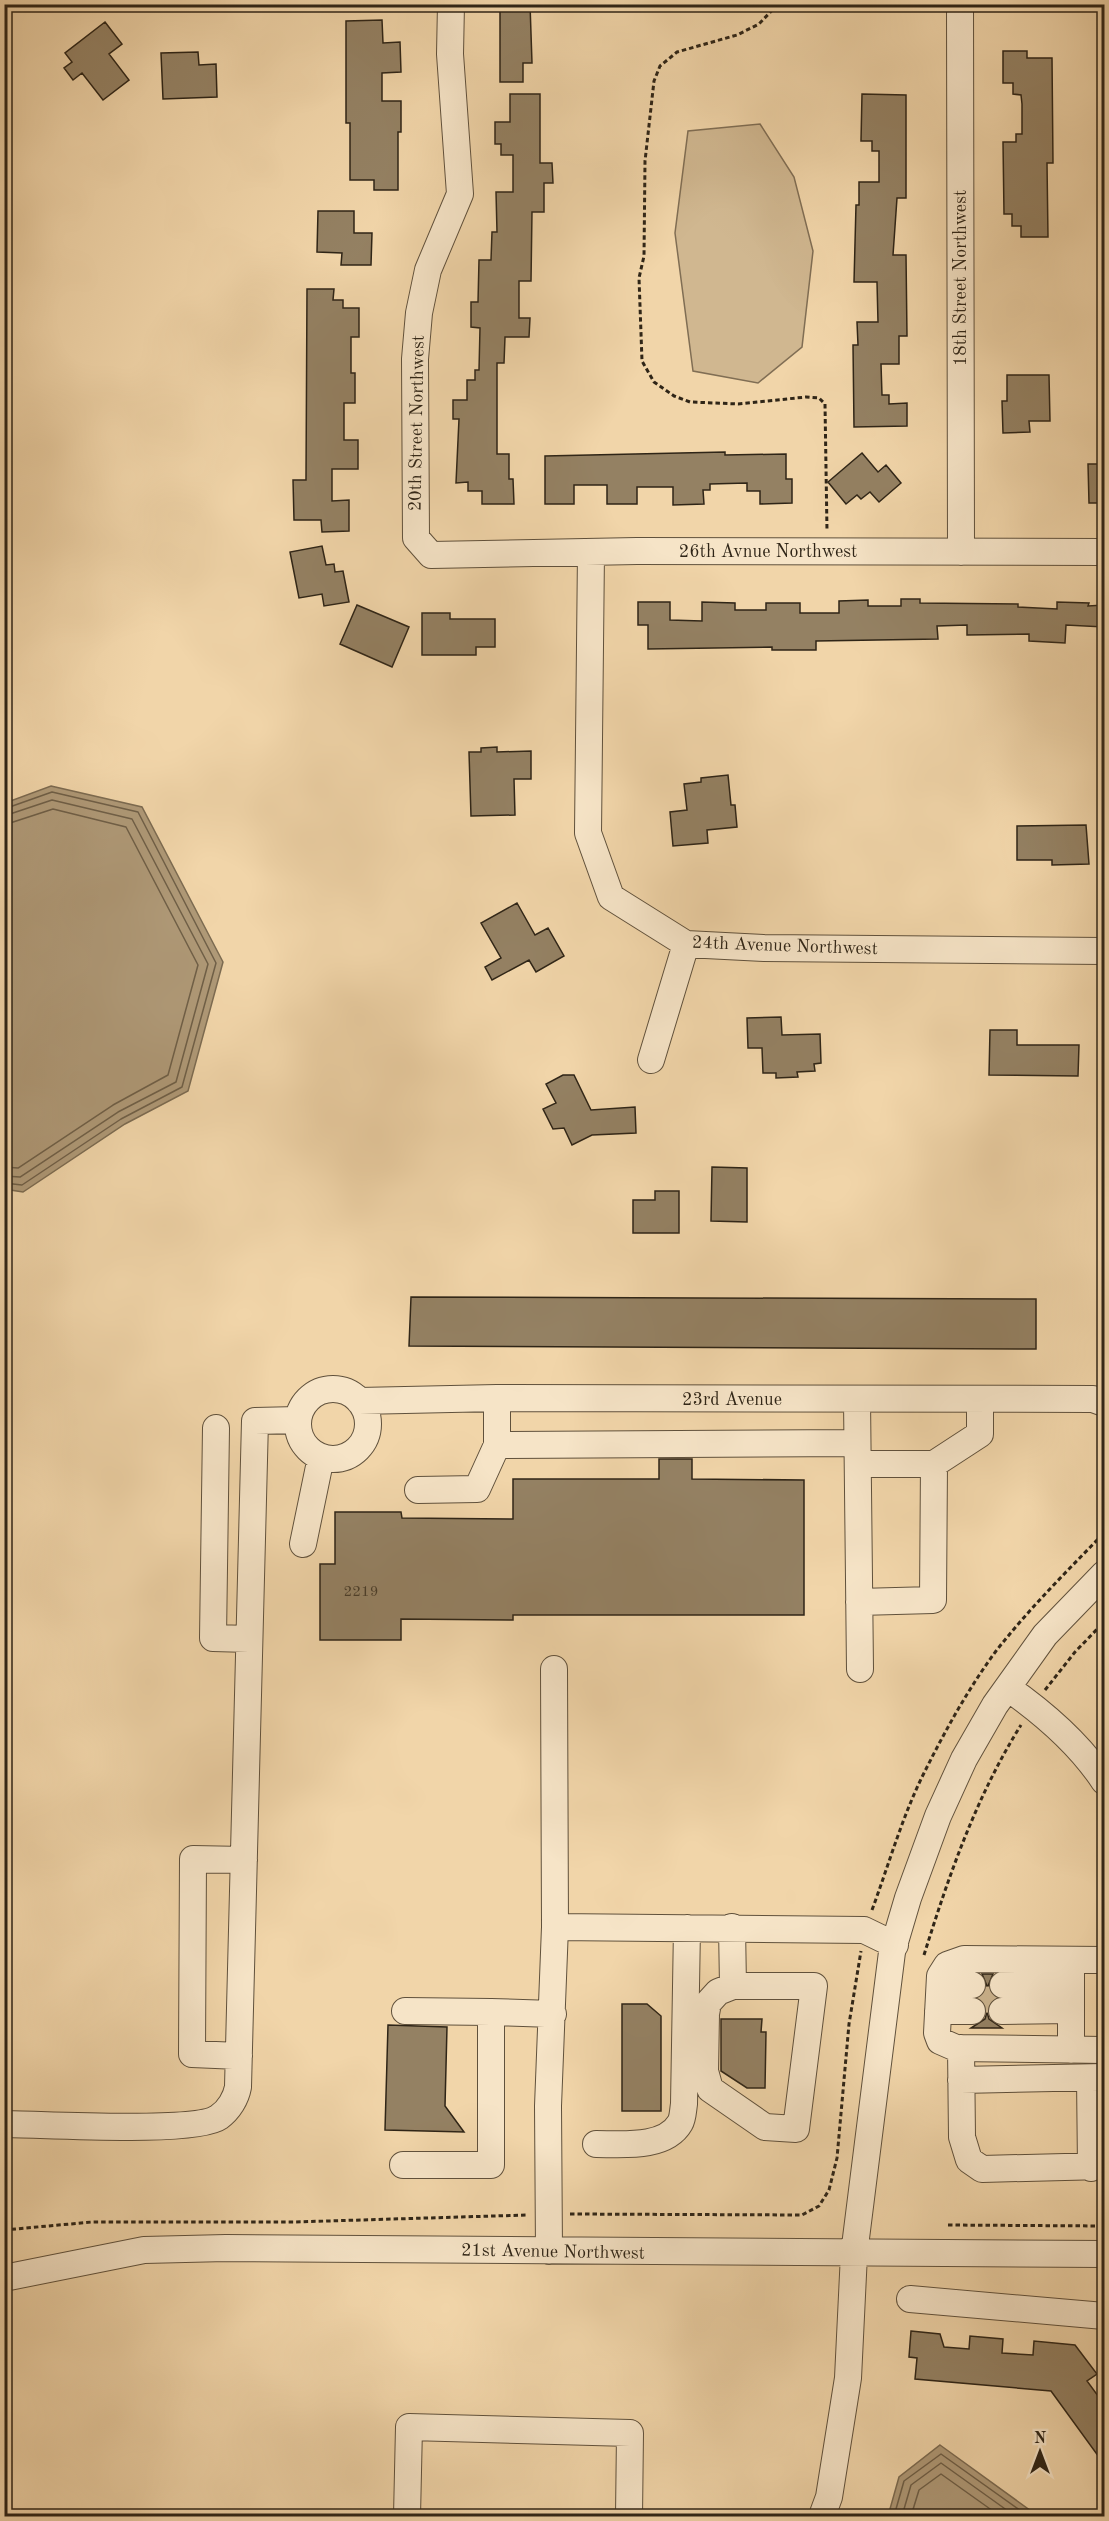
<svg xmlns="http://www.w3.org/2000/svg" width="1109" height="2521" font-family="'Old Standard TT',serif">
	<rect width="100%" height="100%" fill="#f1d5a9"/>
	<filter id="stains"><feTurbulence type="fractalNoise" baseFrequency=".00333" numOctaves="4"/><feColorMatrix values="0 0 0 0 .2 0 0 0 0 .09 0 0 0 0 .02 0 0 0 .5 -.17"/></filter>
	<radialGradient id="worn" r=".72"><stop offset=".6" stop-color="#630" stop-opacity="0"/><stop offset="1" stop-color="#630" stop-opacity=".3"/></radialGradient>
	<!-- green -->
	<path fill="#d0b790" stroke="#806e54" stroke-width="1.5" d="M760 124 794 177 813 251 802 347 758 383 693 371 675 233 688 131Z"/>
	<!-- water -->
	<path fill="#af9977" stroke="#7c6b51" stroke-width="1.5" d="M51 786 142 807 223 962 188 1091 125 1124 23 1192 4 1189 5 803Z
		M940 2445 1038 2516H888L899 2477Z"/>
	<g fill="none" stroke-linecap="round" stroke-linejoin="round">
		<!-- shore -->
		<path stroke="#6f5f47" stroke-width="1.5" d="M4 809 52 792 138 812 216 963 182 1087 121 1119 22 1185 4 1183
			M4 816 52 800 132 819 208 964 176 1082 118 1112 20 1177 4 1176
			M4 825 53 809 126 827 198 965 168 1075 113 1105 18 1168 4 1167
			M894 2516 904 2481 941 2454 1028 2516
			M902 2516 911 2485 941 2463 1015 2516
			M911 2516 919 2490 941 2474 1000 2516"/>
	</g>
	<!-- building -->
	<path fill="#948163" stroke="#2f2517" stroke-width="1.5" d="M500 4H530L532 63H523V82H500Z
		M382 20 383 43 400 42 401 72 382 73V101H401V132H398V190H374V180H350V123H346V21Z
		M105 22 122 44 109 54 129 80 103 100 82 73 73 80 64 68 72 62 65 53Z
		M1003 51H1027V58H1052L1053 163H1047L1048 237H1021V226H1012V214H1004L1003 142H1016V134H1022V104L1021 95 1013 94V83H1003Z
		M198 52 199 65 216 64 217 97 163 99 161 53Z
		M510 94H540V163H552L553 183H544V212H532L531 281H519V318H530L529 337H505L504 363H497V454H509V479H513L514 504H482V491H468V482L456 483 459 419H453V400H467V380H475V370H479L480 328 471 327V302H478L479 260H491L492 232H497L496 192H513V155H501V144H495V122H510Z
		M862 94 906 95V198H897L893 255H906L907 336H899V364H881L882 395H889V404L907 403V426L854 427 853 345H858L857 322H878L877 282H854L856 205H859V182H879V151H872V141H861Z
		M318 211H354V233H372L371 265H341L342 253 317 252Z
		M307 289H334L333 300H343V308H359V337H351V373H355V403H344V440H358V469H332V501L349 500V531L322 532 321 520H294L293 480H306Z
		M1007 375H1049L1050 421H1029L1030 432 1003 433 1002 401H1007Z
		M725 452V455L786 454V479H792V503L760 504V491H747V483L710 484V490H703L704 504 673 505V487H637V504H607V485H574V504H545V456Z
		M862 453 878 472 886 465 901 483 879 502 870 492 861 499 857 495 846 504 828 482Z
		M1088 464H1104V503H1089Z
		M322 546 326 565 334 564 335 572 343 571 349 602 324 606 322 594 299 598 290 552Z
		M901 599H920V603L1018 604V607L1057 609V602L1089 603 1088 606 1104 605V627L1066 625 1065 643 1029 641V634L967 635V625L937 626 938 639 816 641V650H772V647L648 649V625H638V602H670V620L702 621V602L735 603V610H766V603H800V613H839V601L868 600V606H901Z
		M357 605 409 627 392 667 340 644Z
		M422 613H450V619H495V647H476V655H422Z
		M497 747V752L531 751V779H514L515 815 471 816 469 752H481V748Z
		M728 775 731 805H735L737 827 707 830 708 843 673 846 670 812 687 810 684 784 701 782V778Z
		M1086 825 1089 864 1052 865V860H1017V826Z
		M517 903 535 935 548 928 564 956 536 972 529 960 492 980 485 967 501 958 481 923Z
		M781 1017 782 1035 820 1034 821 1063 814 1064 815 1071 797 1072 798 1077 776 1078V1073H763L762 1048H748L747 1018Z
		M990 1030H1017V1045H1079L1078 1076 989 1075Z
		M563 1075H574L591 1110 635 1107 636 1133 592 1135 572 1145 564 1128 553 1129 543 1109 556 1103 546 1084Z
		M712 1167 747 1168V1222L711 1221Z
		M655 1191H679V1233H633V1200H655Z
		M411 1297 1036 1299V1349L409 1346Z
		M659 1459H692V1479L804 1480V1615H513V1620L401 1619V1640H320V1564H335V1512H401L402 1518 513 1519V1479H659Z
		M982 1974H993L988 1986 995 1998 989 2003 987 2012 989 2019 1002 2028H971L985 2019 987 2012 985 2004 979 1998 987 1986Z
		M622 2004H647L661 2016V2111H622Z
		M721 2019H762L761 2032H766L765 2088H747L721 2071Z
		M388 2025 447 2027 445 2106 464 2132 385 2130Z
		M911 2331 940 2334 944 2347 969 2349 970 2336 1003 2339 1002 2353 1033 2355 1034 2341 1075 2345 1097 2374 1087 2381 1104 2404V2464L1051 2391 915 2379 917 2358 909 2357Z"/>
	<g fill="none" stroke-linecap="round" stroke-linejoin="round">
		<!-- minor-tunnel -->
		<path stroke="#cab28c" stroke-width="26" stroke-dasharray="26 13" stroke-linecap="butt" d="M972 2000 1003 1999"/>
		<defs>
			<path id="minor" d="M451 4 450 54 460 194 428 270 419 313 415 359 416 538 431 555 637 551 1104 552
				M960 4 961 552
				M591 552 588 833 611 897 686 944 764 948 1104 951
				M651 1060 686 944
				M298 1424a35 35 0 1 1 70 0a35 35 0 1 1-70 0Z
				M497 1398V1445L857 1443
				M857 1400 860 1669
				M359 1401 497 1398 1093 1399 1104 1403
				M216 1428 213 1638 249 1639
				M858 1464H934
				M418 1490 477 1489 497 1445
				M303 1544 321 1457
				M859 1602 933 1600 934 1464 980 1434V1400
				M1008 1688C1045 1714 1079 1743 1104 1781
				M555 1927 864 1930 895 1945
				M732 1927 733 1986
				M1071 1960V2050
				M1104 1960 964 1959 947 1965 940 1976 937 2033 940 2041 956 2048 1104 2050
				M940 1985H972
				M1003 1985 1071 1984
				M733 1986H814L796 2129 765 2127 710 2089 705 2071 706 2014 708 2003 718 1992Z
				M405 2011 491 2012
				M938 2011H972
				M1002 2011 1071 2010
				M961 2048 962 2137 969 2160 982 2169 1104 2166
				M239 2056 192 2054 193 1859 244 1860
				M1090 2078 1091 2168
				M961 2080 1104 2077
				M4 2124C41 2124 196 2134 219 2117 229 2110 236 2098 238 2087L255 1421 298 1420
				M596 2144C621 2144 665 2149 680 2123 683 2118 683 2110 684 2104L687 1928
				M403 2165H491V2012L553 2014
				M549 2251 548 2106 555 1927 554 1669
				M4 2278 144 2250 226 2248 1104 2254
				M910 2299 1104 2316
				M407 2516 409 2427 630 2433 629 2516
				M822 2516 829 2497 848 2378 854 2254 892 1952 908 1898 938 1816 964 1759 995 1705 1045 1635 1104 1574"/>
		</defs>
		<!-- minor casing -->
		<use href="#minor" stroke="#60513c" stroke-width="28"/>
		<!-- path -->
		<path stroke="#2f2517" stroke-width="3" stroke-dasharray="4.5 3" stroke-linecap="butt" d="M778 4 759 24 737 35 677 52 660 66 654 81 645 161 644 256 639 278 642 361 654 382 674 396 690 402 738 404 806 397 819 398 825 404 827 531
			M1045 1690 1075 1652 1104 1622
			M872 1910C889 1864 902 1817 924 1773 945 1731 968 1689 996 1651 1029 1609 1067 1571 1104 1533
			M924 1955C949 1875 976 1797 1021 1725
			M570 2214 802 2215 819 2206 829 2190 837 2158 849 2024 861 1951
			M948 2225 1104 2226
			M4 2230 92 2222H294L527 2215"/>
		<!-- minor -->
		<use href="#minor" stroke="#f6e4c7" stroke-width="26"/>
	</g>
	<g text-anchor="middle" stroke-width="4.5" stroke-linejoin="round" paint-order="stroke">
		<!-- number labels -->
		<g font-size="15" fill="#483c2a">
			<text x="361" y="1596">2219</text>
		</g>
		<!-- street labels -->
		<g font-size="18" fill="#2f2517" stroke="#f6e4c7">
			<text transform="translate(960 278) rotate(-90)" y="6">18th Street Northwest</text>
			<text transform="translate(416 423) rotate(-89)" y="6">20th Street Northwest</text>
			<text x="768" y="557">26th Avnue Northwest</text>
			<text transform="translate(785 945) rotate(2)" y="6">24th Avenue Northwest</text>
			<text x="732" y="1405">23rd Avenue</text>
			<text transform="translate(553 2251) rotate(1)" y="6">21st Avenue Northwest</text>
		</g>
	</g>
	<!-- margin -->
	<rect width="1109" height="2521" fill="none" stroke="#f1d5a9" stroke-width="24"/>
	<rect x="6" y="6" width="1097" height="2509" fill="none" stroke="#2f2517" stroke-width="3"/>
	<rect x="12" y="12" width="1085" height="2497" fill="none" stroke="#2f2517" stroke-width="1.5"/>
	<!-- north arrow -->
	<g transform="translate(1040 2452)" stroke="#f6e4c7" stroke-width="4.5" paint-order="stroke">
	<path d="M0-4.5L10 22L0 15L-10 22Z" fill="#2f2517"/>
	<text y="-9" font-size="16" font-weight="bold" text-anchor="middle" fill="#2f2517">N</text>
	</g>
	<rect width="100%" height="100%" filter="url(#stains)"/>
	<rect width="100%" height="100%" fill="url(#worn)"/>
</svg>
